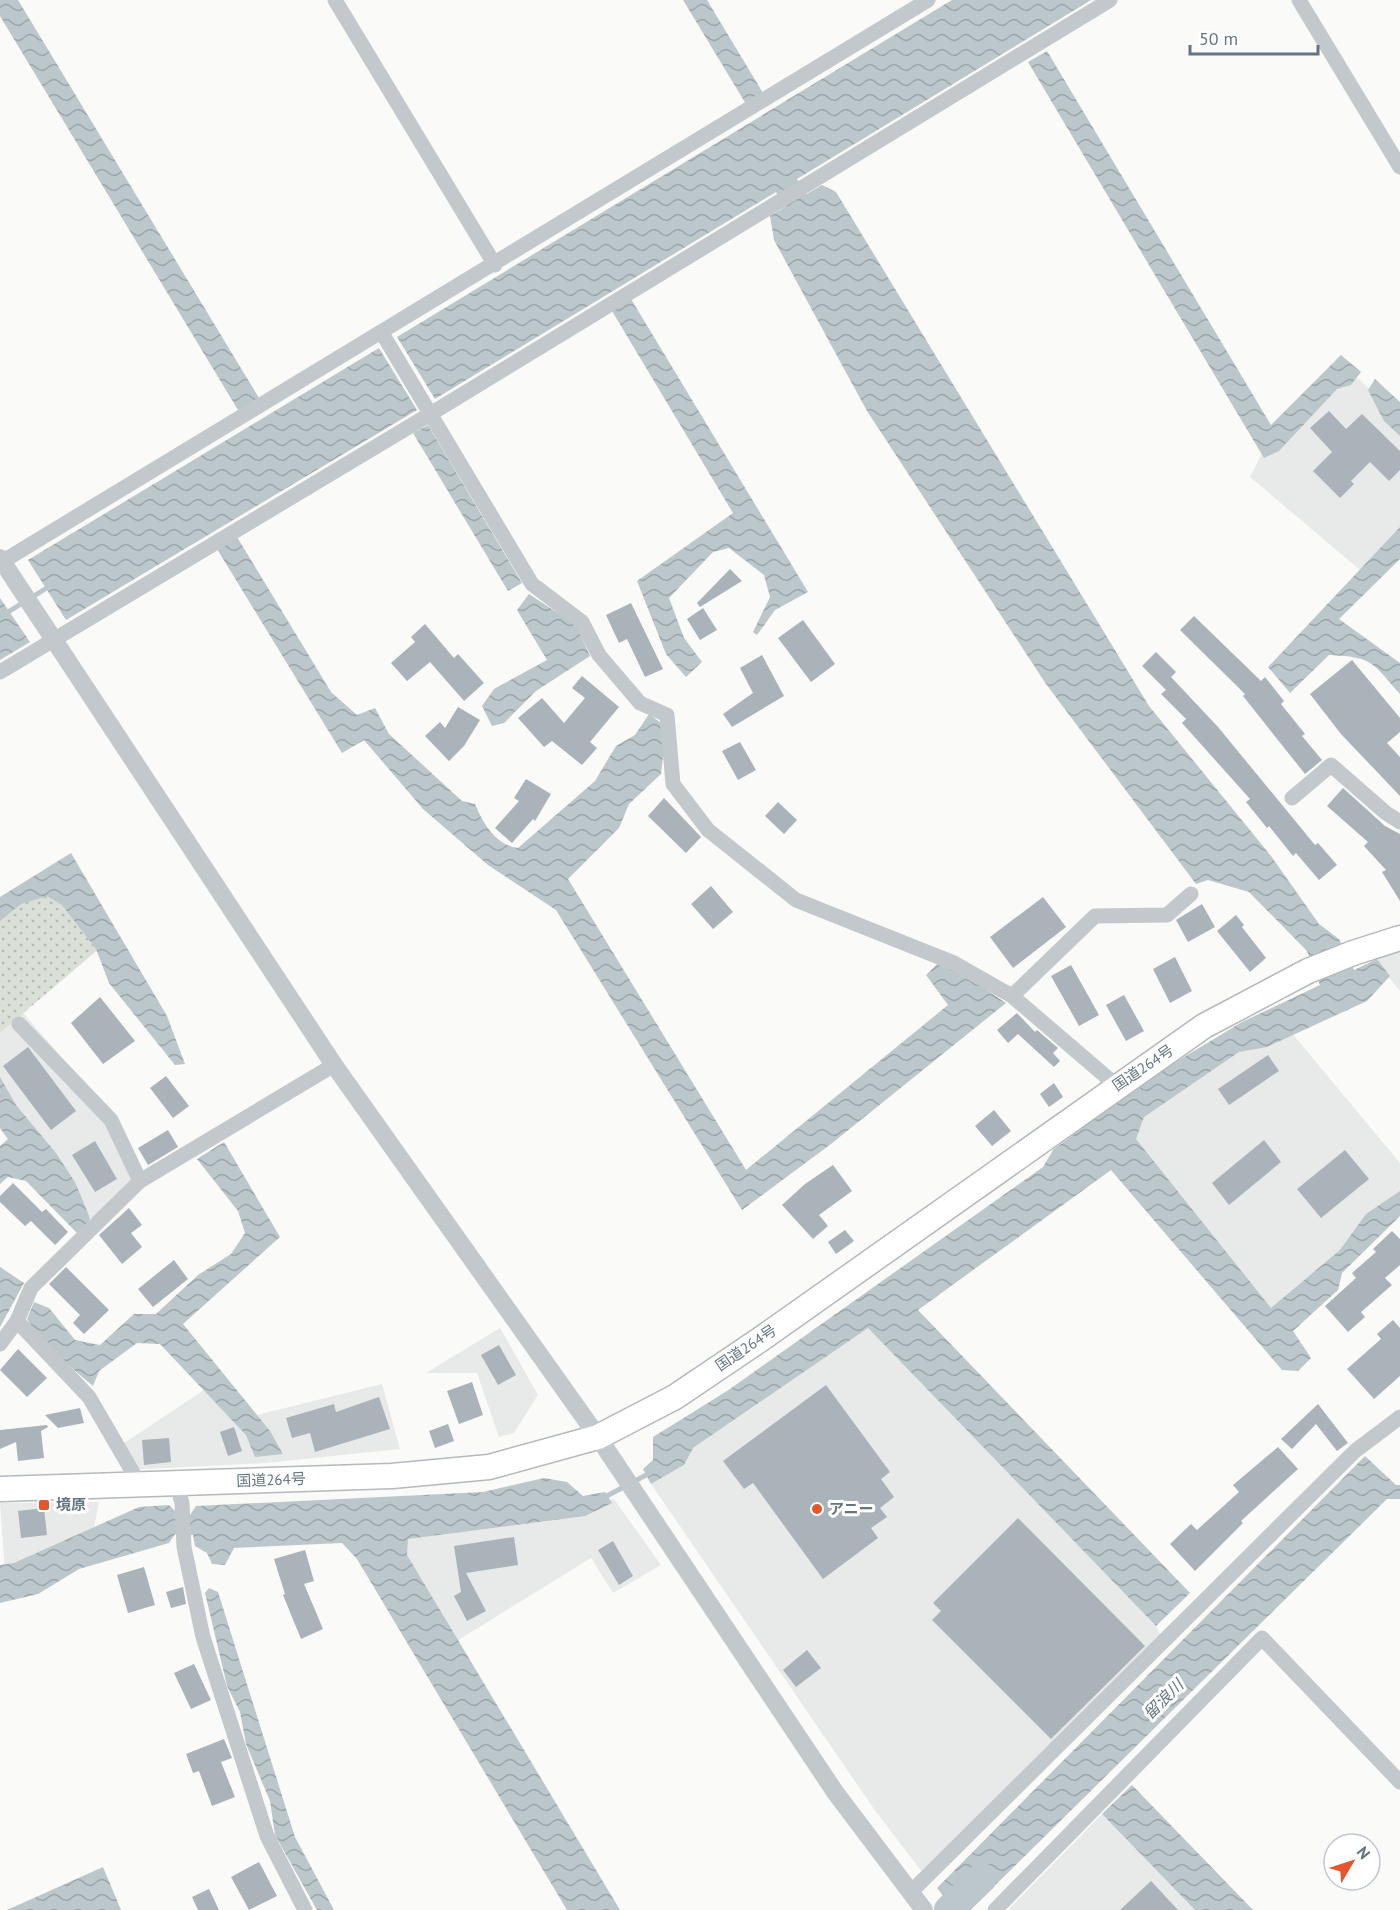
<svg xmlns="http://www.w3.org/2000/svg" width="1400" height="1910" font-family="'PT Sans','Noto Sans JP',sans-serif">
	<defs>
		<pattern id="green-dots" width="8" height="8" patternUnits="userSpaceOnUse" patternTransform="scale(1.5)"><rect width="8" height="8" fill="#dadfd7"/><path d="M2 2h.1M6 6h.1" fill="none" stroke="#b4b9b4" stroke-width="1.8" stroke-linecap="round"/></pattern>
		<pattern id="water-waves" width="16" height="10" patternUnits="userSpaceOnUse" patternTransform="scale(1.5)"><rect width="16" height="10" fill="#bbc7cb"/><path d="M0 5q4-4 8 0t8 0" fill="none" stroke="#9ca6aa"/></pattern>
	</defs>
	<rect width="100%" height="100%" fill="#fafaf8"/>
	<!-- built -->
	<path fill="#e8e9e9" d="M1346 367 1400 418V538L1366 575 1250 477 1268 442Z
		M1400 952V991L1374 959Z
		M23 1013 117 1120 143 1177 93 1220 32 1149 0 1106V1033Z
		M1281 1020 1400 1163V1209L1274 1325 1111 1130Z
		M500 1328 538 1395 514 1433 499 1437 477 1373H426Z
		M868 1328 1156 1626 1162 1638 922 1872 874 1809 651 1484 684 1465 693 1448Z
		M382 1384 400 1449 266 1463 125 1470 115 1449 210 1386 245 1418Z
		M614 1499 661 1565 613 1593 591 1558 431 1657 360 1534Z
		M99 1502 88 1559 5 1572 0 1503Z
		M1102 1814 1195 1910H1008Z"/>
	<!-- green -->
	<path fill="url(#green-dots)" d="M66 857 114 936 0 1033V901Z"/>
	<!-- water -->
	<path fill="url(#water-waves)" d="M0 0H18L259 398 238 410 0 16Z
		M683 0H707L763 93 746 104Z
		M952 0H1091L797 179 807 194 822 185 836 192 1149 706 1271 856 1319 924 1339 939 1354 970 1377 959 1390 976 1367 1001 1267 1047 1239 1052 1144 1117 1136 1139 1271 1308 1340 1250 1366 1214 1400 1191V1216L1342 1273 1338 1290 1293 1331 1311 1358 1298 1371 1282 1370 1111 1170 918 1310 1190 1593 1156 1626 868 1328 693 1448 684 1465 651 1484 643 1469 653 1460V1437L727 1391 1043 1167 1053 1150 1146 1080 1242 1022 1320 985 1307 951 1249 892 1208 880 1196 884 1046 684 867 411 774 240 770 216 785 207 776 192 435 399 397 337Z
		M1047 51 1271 425 1341 355 1361 372 1351 385 1337 389 1279 451 1264 458 1028 62Z
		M631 299 808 592 775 610 757 635 753 632 770 597 764 575 729 548 713 552 669 598 684 638 702 662 686 677 666 654 637 581 733 513 612 311Z
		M379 348 417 410 66 620 28 560Z
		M1375 379 1400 402V436L1384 421 1368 390Z
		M428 425 522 583 508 591 413 433Z
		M1400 527V559L1339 619 1400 663V694C1372 662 1373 657 1329 655L1290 693 1268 667Z
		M237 537 331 692 357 715 375 708 389 734 462 801 475 804C483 823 495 845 518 848L595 781 616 746 635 735 649 714 661 723 665 739 661 774 629 804 619 828 568 879 746 1170 948 1005 926 975 937 964 959 971 1006 1003 831 1144 742 1210 556 910 488 865 423 809 364 740 342 753 217 549Z
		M529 594 576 625 590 656 536 691 504 723 492 726 482 706 494 689 547 660 517 610Z
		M0 598 30 642 0 660Z
		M71 853 167 1016 185 1064 175 1065 109 983 96 949 62 905 47 896 21 904 0 921V897Z
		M0 1077 16 1105 56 1153 75 1182 90 1218 87 1226 77 1233 26 1181 8 1177 0 1184V1146L8 1139 0 1128Z
		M224 1142 280 1237 183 1324 270 1431 283 1454 255 1457 246 1435 160 1344 137 1343 99 1371 93 1386 41 1342 27 1319 34 1302 49 1308 75 1340 100 1345 134 1314H156L198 1275 231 1254 245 1233 238 1211 197 1159Z
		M0 1267 24 1283 0 1327Z
		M1365 1456 1396 1485H1400V1499H1387L970 1910H955L937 1888Z
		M544 1478 567 1482 583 1496 605 1492 612 1503 585 1516 408 1539 407 1555 620 1910H567L357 1559 342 1543 234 1548 225 1565 212 1564 207 1553 195 1546 193 1535 175 1534 169 1543 79 1569 38 1594 0 1603V1565L14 1563 139 1507 169 1505 178 1514 190 1515 196 1506 483 1492Z
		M209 1588 218 1592 295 1837 334 1910H317L275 1835 270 1801 246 1744 240 1712 227 1686 205 1593Z
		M1132 1785 1253 1910H1195L1102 1814Z
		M103 1867 121 1910H7Z"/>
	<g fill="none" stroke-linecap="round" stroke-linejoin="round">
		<!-- stream -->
		<path stroke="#bbc7cb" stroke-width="5" d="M0 617 50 586
			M603 1498 650 1473"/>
		<!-- river -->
		<path stroke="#bbc7cb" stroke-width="30" d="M949 1910 982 1878"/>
	</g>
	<!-- building -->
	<path fill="#aab3b9" d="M1329 411 1346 429 1362 414 1400 451V470L1389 481 1370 462 1351 481 1354 484 1340 498 1313 471 1332 452 1310 428Z
		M730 569 742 581 700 607 697 603Z
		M631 603 663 669 645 677 627 639 619 643 606 615Z
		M703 608 717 630 700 640 687 619Z
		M1194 616 1261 681 1265 677 1284 701 1281 704 1305 734 1302 736 1322 760 1305 774 1243 696 1245 694 1180 630Z
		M803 620 835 664 811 682 778 638Z
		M425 624 454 658 458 654 484 683 464 701 430 662 407 681 391 663 415 642 411 637Z
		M1156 652 1176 672 1171 677 1218 727 1315 845 1318 843 1337 865 1319 880 1296 853 1293 856 1269 826 1267 828 1246 802 1250 799 1182 723 1186 719 1161 694 1166 690 1142 666Z
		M762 655 784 696 732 727 723 714 753 693 740 668Z
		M1352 660 1400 718V732L1387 743 1400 757V796L1341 734 1310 694Z
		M582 676 619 707 590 742 597 748 582 765 552 741 544 747 518 718 542 698 564 723 585 698 572 688Z
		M458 707 480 720 464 746 449 761 425 736 440 722 445 728Z
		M740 742 756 770 738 780 722 751Z
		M526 779 551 794 535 821 533 819 512 843 495 828 519 801 514 798Z
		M1343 788 1385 826 1400 834V901L1382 872 1386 870 1364 846 1368 842 1327 806Z
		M664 798 701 837 686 853 648 816Z
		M778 802 797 820 784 834 765 816Z
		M711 886 733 912 713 929 691 904Z
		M1043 897 1066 927 1013 968 990 937Z
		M1202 904 1215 927 1188 942 1176 920Z
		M1236 915 1244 925 1242 927 1266 958 1250 972 1217 931Z
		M1175 957 1192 991 1170 1003 1153 969Z
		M1071 965 1099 1015 1079 1026 1051 976Z
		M1124 995 1144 1031 1126 1041 1106 1005Z
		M100 997 135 1041 103 1064 71 1023Z
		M1017 1013 1035 1032 1037 1030 1058 1048 1053 1053 1060 1061 1054 1067 1018 1034 1008 1043 997 1030Z
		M28 1047 76 1111 51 1130 3 1066Z
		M1268 1055 1279 1071 1229 1105 1218 1089Z
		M166 1076 189 1106 173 1118 150 1088Z
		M1054 1083 1063 1097 1049 1107 1040 1094Z
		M994 1110 1011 1131 992 1146 975 1126Z
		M168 1130 178 1147 148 1165 138 1148Z
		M1264 1140 1281 1162 1229 1205 1212 1183Z
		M95 1141 117 1179 95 1192 72 1155Z
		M1345 1150 1369 1179 1321 1218 1297 1189Z
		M833 1165 852 1191 819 1215 828 1226 813 1239 782 1205 805 1184Z
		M13 1183 42 1212 46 1209 68 1232 55 1245 31 1221 25 1226 0 1202V1196Z
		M129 1208 142 1225 131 1233 142 1247 122 1264 99 1235Z
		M845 1230 854 1241 836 1254 828 1242Z
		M1392 1231 1400 1239V1265L1385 1278 1392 1285 1361 1312 1365 1317 1348 1332 1325 1306 1356 1278 1352 1273 1376 1252 1373 1249Z
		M174 1260 188 1279 153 1307 138 1289Z
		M66 1267 109 1310 84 1334 73 1323 80 1315 49 1284Z
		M1393 1320 1400 1328V1376L1374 1399 1347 1369 1381 1339 1377 1334Z
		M499 1345 516 1375 498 1385 481 1355Z
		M18 1349 47 1378 27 1397 0 1370Z
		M472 1382 483 1415 459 1424 447 1391Z
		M826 1385 890 1472 881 1479 894 1497 880 1508 887 1517 871 1528 878 1538 823 1579 753 1483 744 1489 723 1461Z
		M379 1397 390 1429 315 1452 310 1433 292 1438 286 1418 334 1404 336 1412Z
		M1318 1404 1348 1443 1337 1451 1316 1424 1292 1449 1281 1439Z
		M80 1408 84 1423 58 1428 45 1415Z
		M448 1424 454 1441 435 1448 429 1431Z
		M47 1425 48 1427 41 1431 44 1458 18 1461 16 1442 0 1449V1430Z
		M234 1427 242 1451 228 1456 220 1432Z
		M169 1438 171 1462 144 1465 142 1440Z
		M1278 1447 1298 1469 1241 1521 1243 1523 1195 1571 1170 1544 1191 1524 1197 1530 1239 1492 1233 1485Z
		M44 1508 47 1535 21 1538 18 1511Z
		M1018 1518 1145 1646 1051 1739 932 1620 941 1611 933 1603Z
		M514 1537 518 1565 466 1573 486 1611 467 1621 454 1596 461 1592 454 1546Z
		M613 1541 633 1576 619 1585 598 1550Z
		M305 1550 314 1581 304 1584 323 1629 301 1639 283 1595 285 1594 274 1559Z
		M144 1567 155 1605 128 1613 117 1575Z
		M183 1587 186 1604 171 1608 166 1592Z
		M807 1650 821 1668 796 1687 783 1670Z
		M194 1664 211 1700 191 1709 174 1673Z
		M224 1739 232 1758 221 1762 235 1797 212 1806 199 1771 193 1773 186 1754Z
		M259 1862 277 1896 249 1910 231 1877Z
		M1151 1881 1178 1910H1120Z
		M209 1889 219 1910H198L192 1897Z"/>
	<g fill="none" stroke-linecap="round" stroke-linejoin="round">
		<defs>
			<path id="trunk" d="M0 1489 392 1476 489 1467 598 1437 675 1397 761 1339 1204 1026 1308 971 1353 953 1400 938"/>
		</defs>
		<!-- trunk casing -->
		<use href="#trunk" stroke="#b4b9bd" stroke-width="27"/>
		<!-- minor -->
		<path stroke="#c3c8cc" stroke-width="15" d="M335 0 495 265
			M1299 0 1400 167
			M382 333 532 584 582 622 599 655 640 703 667 715 673 784 708 830 796 900 954 963 1012 996 1117 1086
			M0 563 928 0
			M0 672 432 413 1110 0
			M1292 798 1331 765 1386 813 1400 822
			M1012 996 1095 916 1167 915 1191 894
			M19 1024 111 1120 140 1181
			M17 1321 89 1397 139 1483
			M0 1344 17 1321 31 1288 140 1181 334 1065
			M176 1482 182 1503 184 1547 203 1637 267 1836 305 1910
			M910 1893 1355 1451 1400 1417
			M995 1910 1262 1638 1400 1782"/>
		<!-- tertiary -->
		<path stroke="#c3c8cc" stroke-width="18" d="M0 558 334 1065 598 1437 835 1792 924 1910"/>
		<!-- trunk -->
		<use href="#trunk" stroke="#fff" stroke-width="24"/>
	</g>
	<!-- markers -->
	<g fill="#e4572e" stroke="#fff" stroke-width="2">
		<rect x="38" y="1499" width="12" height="12" rx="3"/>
		<circle cx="817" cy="1509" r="6"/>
	</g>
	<g text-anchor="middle" stroke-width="6" stroke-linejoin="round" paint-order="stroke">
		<!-- street labels -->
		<g font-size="15" fill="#657683" stroke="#fff">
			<text transform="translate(1143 1068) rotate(-34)" y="5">国道264号</text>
			<text transform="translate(746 1348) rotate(-34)" y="5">国道264号</text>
			<text transform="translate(271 1480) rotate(-2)" y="5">国道264号</text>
		</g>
		<!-- poi labels -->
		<g font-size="15" font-weight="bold" fill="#657683" stroke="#fff" text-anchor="start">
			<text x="56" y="1510">境原</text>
			<text x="829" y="1514">アニー</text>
		</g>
		<!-- water labels -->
		<g font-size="16" font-style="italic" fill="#60757c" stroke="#fff">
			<text transform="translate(1163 1699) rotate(-45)" y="6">留浪川</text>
		</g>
	</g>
	<!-- north arrow -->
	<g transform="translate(1352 1862) rotate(51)"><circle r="28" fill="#ffffff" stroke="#c1c8cd" stroke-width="1.5"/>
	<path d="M0-4.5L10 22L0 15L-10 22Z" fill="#e4572e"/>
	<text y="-9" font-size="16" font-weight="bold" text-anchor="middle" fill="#657683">N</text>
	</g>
	<!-- scale -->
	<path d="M1190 45v9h128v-9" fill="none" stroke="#657683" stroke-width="3"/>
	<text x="1199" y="45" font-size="18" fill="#657683" stroke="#ffffff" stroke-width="4.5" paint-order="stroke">50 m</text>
</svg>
